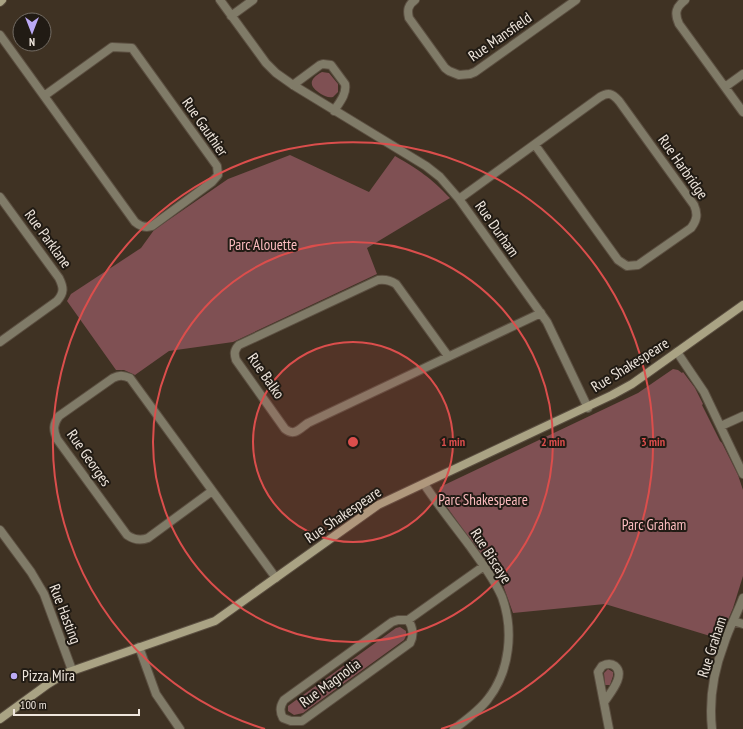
<svg xmlns="http://www.w3.org/2000/svg" width="743" height="729" font-family="'PT Sans Narrow',sans-serif">
	<rect width="100%" height="100%" fill="#3f3223"/>
	<!-- green -->
	<path fill="#7f5053" d="M322 72 329 73 338 84V92L333 97C328 98 325 96 321 94 308 86 309 79 322 72Z
		M290 155 369 192 395 156C418 169 431 178 450 198L367 248 377 274 233 342 169 351 135 375 124 370H116L67 301 71 294 141 248 154 230 228 179Z
		M673 369 678 370 682 373 683 372 695 388 703 404 702 405 720 441 722 443 738 475 743 490V576L733 608 720 639 605 604 513 613 503 585 439 496V491L440 487 638 393Z
		M400 627 406 631V636L404 640 303 713 294 715 288 711V706L292 703 396 628Z
		M608 669 613 672V676L610 685H605L604 673Z"/>
	<g fill="none" stroke-linecap="round" stroke-linejoin="round">
		<defs>
			<path id="street" d="M220 0 266 63 276 73 293 85 426 166 440 177 459 199 547 322 588 408
				M415 0C408 5 407 10 409 18L445 68 449 71 459 75 470 74 475 72 576 0
				M685 0C676 7 674 13 679 24L743 112
				M231 16 253 0
				M0 35 135 222C141 227 146 228 152 226L212 182 218 175 217 166 132 48 112 47 44 96
				M293 85 320 65 323 64 331 65 345 84C347 94 339 103 334 111
				M725 87 743 74
				M0 197 59 278C64 288 64 293 57 301L0 342
				M459 199 600 97C608 92 612 93 619 101L694 205C698 214 697 220 691 228L638 265 627 266 618 260 535 145
				M677 352 704 392 743 474
				M448 356 396 284C390 280 385 279 378 280L239 345C234 350 234 354 236 360L285 429C295 437 300 428 308 423L541 313
				M721 426 743 416
				M424 484C438 505 454 525 469 545 481 562 494 578 502 597 514 630 510 671 488 699 479 711 466 720 454 729
				M212 491 148 538C140 541 134 540 127 535L57 439C53 430 53 424 59 416L113 378C119 375 123 375 130 378L276 578
				M0 530 31 572 44 594 72 670
				M408 620C413 627 414 636 410 643L302 721H291L283 718C279 711 280 706 284 700L392 622 398 620H408L484 566
				M733 621 743 624
				M139 647 156 694 180 729
				M605 701C610 693 626 675 615 666 611 663 606 664 602 666L598 672 609 729
				M712 729C709 701 714 670 724 644 729 628 737 614 743 598"/>
			<path id="secondary" d="M0 2 2 0
				M0 719 48 684 66 673 215 621 378 505 612 395 632 384 743 305"/>
		</defs>
		<!-- street casing -->
		<use href="#street" stroke="#5b4f41" stroke-width="10"/>
		<!-- secondary casing -->
		<use href="#secondary" stroke="#5b4f41" stroke-width="10"/>
		<!-- street -->
		<use href="#street" stroke="#807b68" stroke-width="8"/>
		<!-- secondary -->
		<use href="#secondary" stroke="#aaa384" stroke-width="8"/>
	</g>
	<!-- distance rings -->
	<circle cx="353" cy="442" r="100" fill="#db4e4c" fill-opacity=".12"/>
	<g fill="none" stroke="#db4e4c" stroke-width="2">
		<circle cx="353" cy="442" r="100"/>
		<circle cx="353" cy="442" r="200"/>
		<path d="M265 729A300 300 0 1 1 441 729"/>
	</g>
	<!-- markers -->
	<circle fill="#bcaaf6" stroke="#211b14" stroke-width="1.5" cx="14" cy="676" r="4"/>
	<g text-anchor="middle" stroke-width="4" stroke-linejoin="round" paint-order="stroke">
		<!-- street labels -->
		<g font-size="15" fill="#efe6dd" stroke="#211b14">
			<text transform="translate(500 37) rotate(-35)" y="5">Rue Mansfield</text>
			<text transform="translate(205 127) rotate(55)" y="5">Rue Gauthier</text>
			<text transform="translate(683 167) rotate(55)" y="5">Rue Harbridge</text>
			<text transform="translate(497 229) rotate(55)" y="5">Rue Durham</text>
			<text transform="translate(48 239) rotate(54)" y="5">Rue Parklane</text>
			<text transform="translate(630 365) rotate(-32)" y="5">Rue Shakespeare</text>
			<text transform="translate(266 376) rotate(55)" y="5">Rue Balko</text>
			<text transform="translate(89 458) rotate(55)" y="5">Rue Georges</text>
			<text transform="translate(343 515) rotate(-34)" y="5">Rue Shakespeare</text>
			<text transform="translate(491 556) rotate(57)" y="5">Rue Biscaye</text>
			<text transform="translate(65 614) rotate(69)" y="5">Rue Hasting</text>
			<text transform="translate(712 647) rotate(-72)" y="5">Rue Graham</text>
			<text transform="translate(330 683) rotate(-36)" y="5">Rue Magnolia</text>
		</g>
		<!-- park labels -->
		<g font-size="15" fill="#fcbcbf" stroke="#211b14">
			<text x="263" y="250">Parc Alouette</text>
			<text x="483" y="505">Parc Shakespeare</text>
			<text x="654" y="530">Parc Graham</text>
		</g>
		<!-- poi labels -->
		<g font-size="15" fill="#efe6dd" stroke="#211b14" text-anchor="start">
			<text x="22" y="681">Pizza Mira</text>
		</g>
	</g>
	<circle cx="353" cy="442" r="6" fill="#db4e4c" stroke="#211b14" stroke-width="2"/>
	<g font-size="12" text-anchor="middle" font-weight="bold" fill="#db4e4c" stroke="#211b14" stroke-width="4" stroke-linejoin="round" paint-order="stroke">
		<text x="453" y="446">1 min</text>
		<text x="553" y="446">2 min</text>
		<text x="653" y="446">3 min</text>
	</g>
	<!-- north arrow -->
	<g transform="translate(32 32) rotate(180)"><circle r="19" fill="#211b14" stroke="#736c64"/>
	<path d="M0-3L7 15L0 10L-7 15Z" fill="#bcaaf6"/>
	<text y="-6" font-size="11" font-weight="bold" text-anchor="middle" fill="#efe6dd">N</text>
	</g>
	<!-- scale -->
	<path d="M14 709v6h125v-6" fill="none" stroke="#efe6dd" stroke-width="2"/>
	<text x="20" y="709" font-size="12" fill="#efe6dd" stroke="#211b14" stroke-width="3" paint-order="stroke">100 m</text>
</svg>
